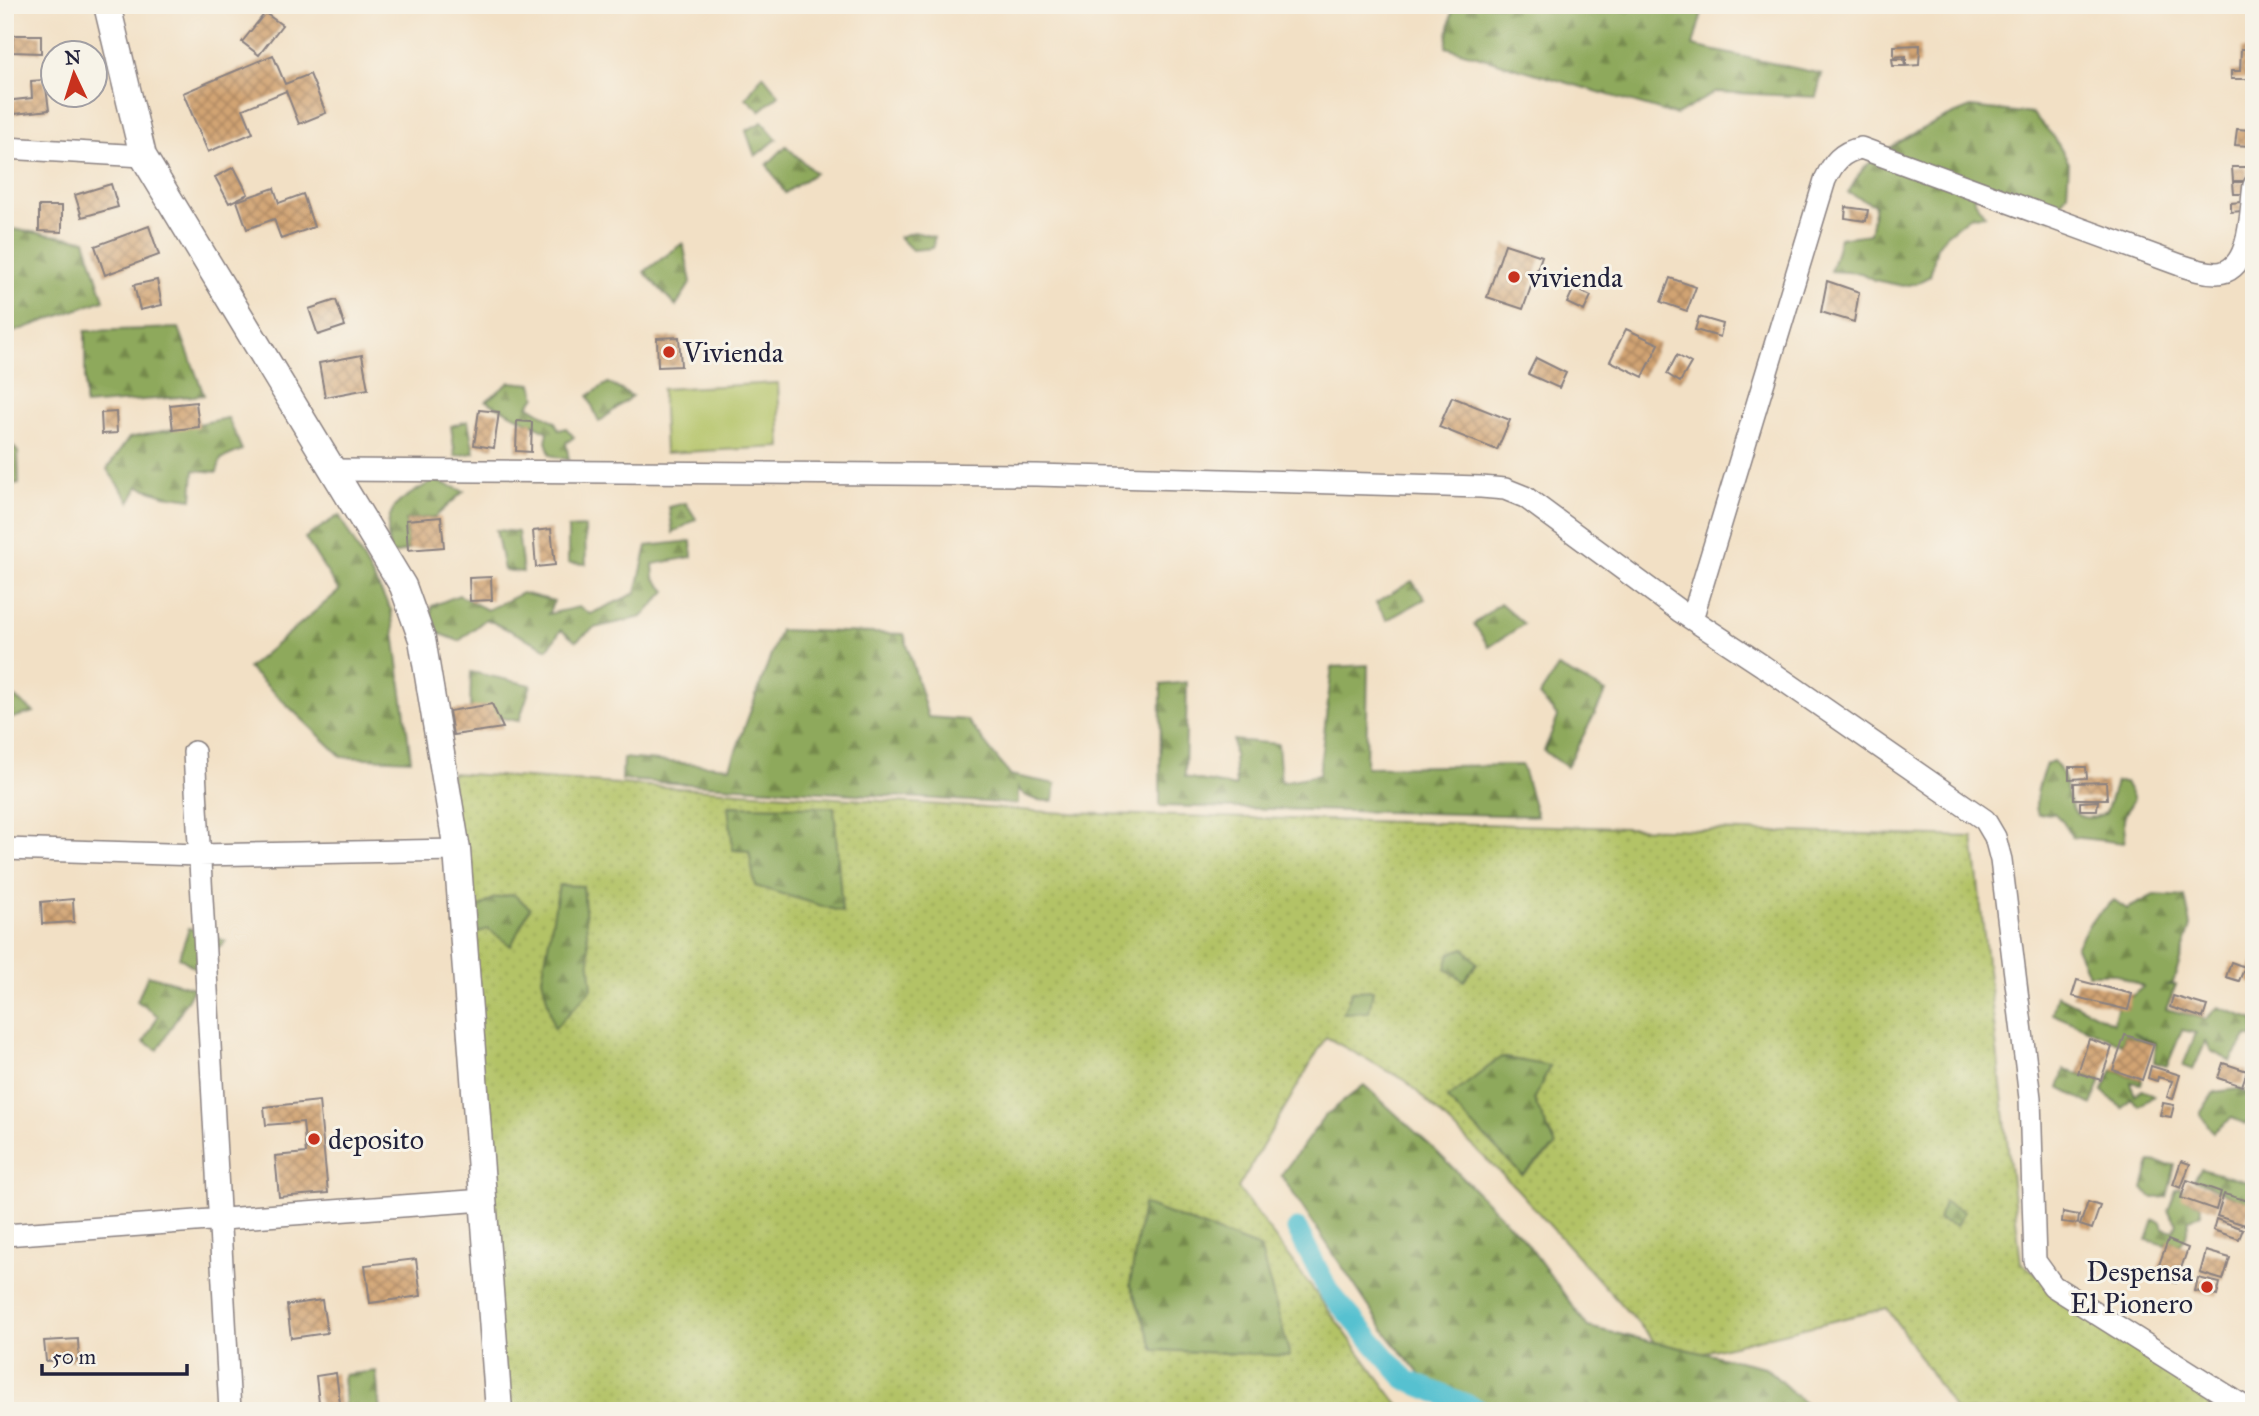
<svg xmlns="http://www.w3.org/2000/svg" width="2259" height="1416" font-family="'IM FELL Great Primer',serif">
	<defs>
		<pattern id="green-dots" width="8" height="8" patternUnits="userSpaceOnUse" patternTransform="scale(1.75)"><rect width="8" height="8" fill="#b3c366"/><path d="M2 2h.1M6 6h.1" fill="none" stroke="#9aa759" stroke-width="1.8" stroke-linecap="round"/></pattern>
		<pattern id="forest-firs" width="22" height="20" patternUnits="userSpaceOnUse" patternTransform="scale(1.75)"><rect width="22" height="20" fill="#8ea95b"/><path d="M5 1l3.5 6h-7zM16 11l3.5 6h-7z" fill="#74894c"/></pattern>
		<pattern id="building-cross-hatch" width="8" height="8" patternUnits="userSpaceOnUse" patternTransform="scale(1.75)"><rect width="8" height="8" fill="#d2a473"/><path d="M0 0l8 8M0 8l8-8" fill="none" stroke="#aa8560"/></pattern>
	</defs>
	<rect width="100%" height="100%" fill="#f7f3e8"/>
	<filter id="ink" filterUnits="userSpaceOnUse"><feTurbulence type="fractalNoise" baseFrequency=".0143" numOctaves="2"/><feDisplacementMap in="SourceGraphic" scale="14" xChannelSelector="R" yChannelSelector="G"/><feConvolveMatrix kernelMatrix="1 2 1 2 8 2 1 2 1" color-interpolation-filters="sRGB"/></filter>
	<filter id="wash" filterUnits="userSpaceOnUse"><feTurbulence type="fractalNoise" baseFrequency=".00686" numOctaves="4" result="noise"/><feDisplacementMap in="SourceGraphic" scale="28" xChannelSelector="R" yChannelSelector="G"/><feGaussianBlur stdDeviation="1.57" result="paint"/><feColorMatrix in="noise" values="0 0 0 0 0 0 0 0 0 0 0 0 0 0 0 0 0 1.4 0 .05"/><feComposite in="paint" operator="in"/></filter>
	<g filter="url(#wash)">
		<rect width="100%" height="100%" fill="#f2e0c5"/>
		<!-- green -->
		<path fill="url(#green-dots)" stroke="#6a7250" stroke-width="2" d="M451 773 1065 813 1973 837 2021 1263 2241 1411H1956L1887 1308 1671 1360 1517 1189 1405 1080 1326 1037 1238 1188 1403 1411H493Z"/>
		<!-- forest -->
		<path fill="url(#forest-firs)" stroke="#58664b" stroke-width="2" d="M1014 5H1110L1097 15Z
			M1453 5H1704L1693 46 1822 74 1816 97 1716 92 1676 115 1446 47Z
			M763 75 779 95 760 111 746 98Z
			M1971 107 2033 114 2054 137 2069 163 2067 193 2051 219 1970 183 1975 201 1985 215 1970 216 1946 235 1937 247 1930 276 1917 283 1903 286 1874 280 1861 273 1831 271 1840 238 1870 234 1875 205 1848 193C1854 184 1859 172 1866 166 1896 140 1935 121 1971 107Z
			M762 122 777 139 755 156 746 131Z
			M786 146 815 173 785 193 767 165Z
			M5 228 85 240 104 300 5 335Z
			M914 232 934 237 933 248 912 250 899 237Z
			M683 243 691 282 676 306 644 272Z
			M179 328 204 395 85 405V331Z
			M510 382 532 384 536 397 528 405 555 422 559 430 566 428 574 437 566 443 569 460 550 455 546 441 548 432 486 401Z
			M608 383 632 396 599 422 588 396Z
			M228 418 242 450 221 459 217 472 194 470 192 499 164 495 138 486 130 502 107 469 129 438Z
			M468 421 474 453 455 456 451 426Z
			M5 436 18 452 19 484 5 482Z
			M434 480 464 491 435 517 406 520 408 550 390 555C382 504 395 504 434 480Z
			M686 503 696 519 673 533 669 507Z
			M339 515 391 610 411 760 342 757 248 668 339 591 305 538Z
			M585 527 586 564 568 563V528Z
			M496 530 518 532 523 572 504 570Z
			M691 541 692 557 653 564 654 578 666 591 642 617 594 628 576 641 561 630 548 649 486 619 459 641 428 629 432 606 459 595 487 610 522 593 554 601 548 614 579 607 590 614 636 593 647 546Z
			M1412 581 1425 599 1387 620 1376 603Z
			M1500 603 1524 624 1489 647 1474 624Z
			M780 630 904 634 928 717 967 720 1010 775 1056 784 1053 801C1040 801 1026 800 1018 788V804L622 780 623 758 730 767Z
			M1368 665 1366 767 1522 765 1537 816 1160 806 1161 685 1187 682 1185 777 1236 787 1233 740 1278 744 1281 782 1319 775 1332 667Z
			M1558 667 1606 692 1567 767 1544 751 1558 717 1539 696Z
			M471 672 531 685 519 721 470 712Z
			M5 690 34 712 5 720Z
			M2053 761C2075 780 2059 834 2106 813L2116 782H2125L2134 799C2130 806 2123 814 2124 823 2124 831 2126 834 2124 843L2072 837 2063 822 2054 813 2038 815C2032 801 2041 778 2046 764Z
			M728 806 834 807 842 912 755 886 749 851 733 850Z
			M559 885 583 886 592 989 554 1029 542 978Z
			M513 894 530 908 511 946 488 929 460 938 455 924 492 899Z
			M2154 895 2185 897 2191 926 2173 983 2166 985H2176L2166 1009 2206 1019 2218 1007 2254 1020V1038L2247 1036 2231 1061 2211 1051 2206 1041 2193 1070 2183 1066 2196 1033 2182 1030 2167 1066 2154 1062 2156 1043 2133 1032 2154 1044 2125 1035 2122 1044 2052 1014 2057 995 2113 1023 2117 1008 2143 987 2117 974H2088L2076 947 2091 921 2114 900 2127 909Z
			M189 928 226 941 195 968 179 957Z
			M1464 948 1477 963 1464 981 1446 969 1450 953Z
			M148 975 194 988 158 1050 144 1042 158 1016 137 1001Z
			M1373 990 1369 1012 1343 1013 1352 991Z
			M1501 1057 1550 1066 1534 1100 1556 1146 1522 1175 1447 1099Z
			M2064 1070 2101 1080 2092 1105 2059 1088Z
			M2113 1070 2142 1080 2141 1084 2131 1082 2134 1095 2142 1089 2154 1096 2139 1106 2131 1098 2122 1108 2102 1091Z
			M1364 1085 1433 1148 1524 1239 1588 1327 1765 1367 1813 1411H1450L1389 1337 1281 1175 1325 1116Z
			M2239 1089 2254 1097V1113L2246 1124 2232 1118 2213 1132 2200 1114 2214 1092Z
			M2150 1162 2175 1165 2167 1197 2153 1198 2143 1189Z
			M2201 1169 2254 1184V1206L2194 1179Z
			M2181 1188 2186 1199 2202 1205 2201 1213 2189 1220 2186 1236 2180 1245 2168 1241 2166 1245 2147 1240 2154 1220 2161 1222 2163 1228 2173 1231 2177 1223 2168 1211 2176 1190Z
			M1944 1202 1964 1211 1956 1226 1939 1220Z
			M1143 1204 1260 1248 1290 1356 1154 1350 1130 1284Z
			M376 1371 380 1411H345L343 1375Z"/>
		<!-- pitch -->
		<path fill="#b3c366" stroke="#6a7250" stroke-width="2" d="M778 383 781 447 665 453 662 389Z"/>
		<g fill="none" stroke-linecap="round" stroke-linejoin="round">
			<!-- canal -->
			<path stroke="#56c1d0" stroke-width="21" d="M1297 1229 1329 1292 1406 1380 1483 1411"/>
		</g>
		<g id="blocks">
			<!-- building -->
			<path fill="url(#building-cross-hatch)" d="M265 13 282 25 259 55 242 42Z
				M13 35H41V53L12 52Z
				M1920 45 1919 65 1906 66V56L1894 57V46Z
				M2241 49H2254V79H2231V71H2240Z
				M273 55 285 84 310 74 326 113 299 124 286 91 243 109 253 133 208 152 183 93Z
				M1892 59H1904L1905 66H1893Z
				M45 80 49 110 6 115 5 101 32 98 31 81Z
				M2237 129 2250 130 2249 146 2235 145Z
				M234 167 248 194 229 203 215 177Z
				M2232 167H2247V181H2233Z
				M2233 182H2245V194H2234Z
				M111 184 118 207 82 217 75 195Z
				M274 188 279 203 303 194 314 227 281 239 274 219 247 229 237 201Z
				M2241 202 2242 211 2231 212V203Z
				M39 206H62V232L39 231Z
				M1846 207 1868 210 1866 221 1845 218Z
				M149 226 159 255 105 275 95 246Z
				M1505 244 1542 256 1523 309 1487 297Z
				M1670 278 1696 287 1687 311 1661 302Z
				M157 280 162 305 140 310 134 285Z
				M1827 281 1859 292 1854 322 1821 312Z
				M1574 288 1591 296 1584 311 1567 303Z
				M336 300 345 326 318 335 309 309Z
				M1699 317 1723 324 1720 337 1695 330Z
				M1626 329 1659 344 1643 377 1610 361Z
				M679 337 681 366 658 367 657 338Z
				M362 355 368 389 325 397 319 363Z
				M1677 355 1691 363 1680 382 1667 374Z
				M1536 358 1566 373 1559 388 1528 374Z
				M1452 397 1510 420 1497 450 1439 427Z
				M196 402 199 427 173 430 170 405Z
				M479 410 499 412 494 448 474 445Z
				M116 412 117 433 102 434 101 413Z
				M517 421 532 422 531 452 516 451Z
				M441 517 444 547 408 550 406 520Z
				M551 529 555 565 536 567 533 531Z
				M491 577 492 600 470 601 469 578Z
				M492 704 503 728 453 735 449 711Z
				M2069 767H2086L2087 778 2069 779Z
				M2106 782 2107 799H2074V783Z
				M2098 801 2097 810H2080V802Z
				M73 899 74 922 42 924 41 902Z
				M2253 961H2254V984L2247 982Z
				M2231 962 2245 967 2239 981 2226 977Z
				M2077 980 2132 994 2128 1010 2072 996Z
				M2173 996 2207 1006 2203 1018 2170 1007Z
				M2125 1035 2154 1044 2142 1080 2113 1070Z
				M2089 1039 2112 1047 2101 1080 2078 1073Z
				M2223 1063 2247 1071 2242 1086 2218 1078Z
				M2151 1066 2180 1075 2173 1099 2167 1097 2172 1081 2158 1077 2157 1081 2148 1078Z
				M319 1101 328 1193 279 1197 275 1156 306 1153 303 1122 266 1125 264 1107Z
				M2163 1103 2174 1105 2171 1117 2160 1115Z
				M2181 1161 2190 1164 2181 1188 2173 1185Z
				M2187 1180 2221 1192 2216 1210 2181 1198Z
				M2224 1194 2252 1202 2245 1225 2217 1216Z
				M2088 1202 2100 1206 2092 1229 2080 1225Z
				M2063 1212 2079 1215 2078 1224 2062 1222Z
				M2216 1219 2243 1229 2239 1239 2213 1230Z
				M2168 1240 2188 1248 2176 1283 2155 1276Z
				M2206 1251 2230 1258 2223 1280 2200 1273Z
				M416 1259 421 1296 370 1303 365 1265Z
				M2198 1278 2220 1283 2217 1296 2195 1291Z
				M322 1300 327 1333 291 1338 287 1305Z
				M78 1339 79 1360 46 1361 44 1341Z
				M336 1373 341 1410 320 1411 316 1376Z"/>
		</g>
	</g>
	<g filter="url(#ink)">
		<use href="#blocks" fill-opacity="0" stroke="#8a8180" stroke-width="2"/>
		<g fill="none" stroke-linecap="round" stroke-linejoin="round">
			<defs>
				<path id="minor" d="M5 148 143 156
					M333 470 1036 475 1481 487 1505 489 1525 497 1681 612 1763 666 1985 820 1995 837 2001 860 2030 1098 2035 1261 2053 1286 2251 1411
					M1692 619 1825 180C1833 163 1841 152 1861 148L2180 265C2192 269 2204 273 2217 273 2252 272 2250 210 2254 185
					M194 752 230 1411
					M5 849 199 855 457 850
					M5 1235 484 1200"/>
				<path id="tertiary" d="M107 5 143 156 403 586 422 639 457 850 499 1411"/>
			</defs>
			<!-- minor casing -->
			<use href="#minor" stroke="#8a8180" stroke-width="24"/>
			<!-- tertiary casing -->
			<use href="#tertiary" stroke="#8a8180" stroke-width="29"/>
			<!-- minor -->
			<use href="#minor" stroke="#fff" stroke-width="21"/>
			<!-- tertiary -->
			<use href="#tertiary" stroke="#fff" stroke-width="26"/>
		</g>
	</g>
	<!-- markers -->
	<g fill="#c8321e" stroke="#f7f3e8" stroke-width="2.5">
		<circle cx="1514" cy="277" r="7"/>
		<circle cx="669" cy="352" r="7"/>
		<circle cx="314" cy="1139" r="7"/>
		<circle cx="2207" cy="1287" r="7"/>
	</g>
	<g text-anchor="middle" stroke-width="6" stroke-linejoin="round" paint-order="stroke">
		<!-- poi labels -->
		<g font-size="28" fill="#22223b" stroke="#f7f3e8" text-anchor="start">
			<text x="1528" y="287">vivienda</text>
			<text x="683" y="362">Vivienda</text>
			<text x="328" y="1149">deposito</text>
			<text x="2193" y="1281" text-anchor="end">Despensa<tspan x="2193" dy="32">El Pionero</tspan></text>
		</g>
	</g>
	<!-- margin -->
	<rect width="2259" height="1416" fill="none" stroke="#f7f3e8" stroke-width="28"/>
	<!-- north arrow -->
	<g transform="translate(74 74) rotate(356)"><circle r="33" fill="#f7f3e8" stroke="#a29fa3" stroke-width="2"/>
	<path d="M0-5L12 26L0 18L-12 26Z" fill="#c8321e"/>
	<text y="-10" font-size="19" font-weight="bold" text-anchor="middle" fill="#22223b">N</text>
	</g>
	<!-- scale -->
	<path d="M42 1364v10h145v-10" fill="none" stroke="#22223b" stroke-width="3.5"/>
	<text x="52" y="1364" font-size="21" fill="#22223b" stroke="#f7f3e8" stroke-width="5" paint-order="stroke">50 m</text>
</svg>
